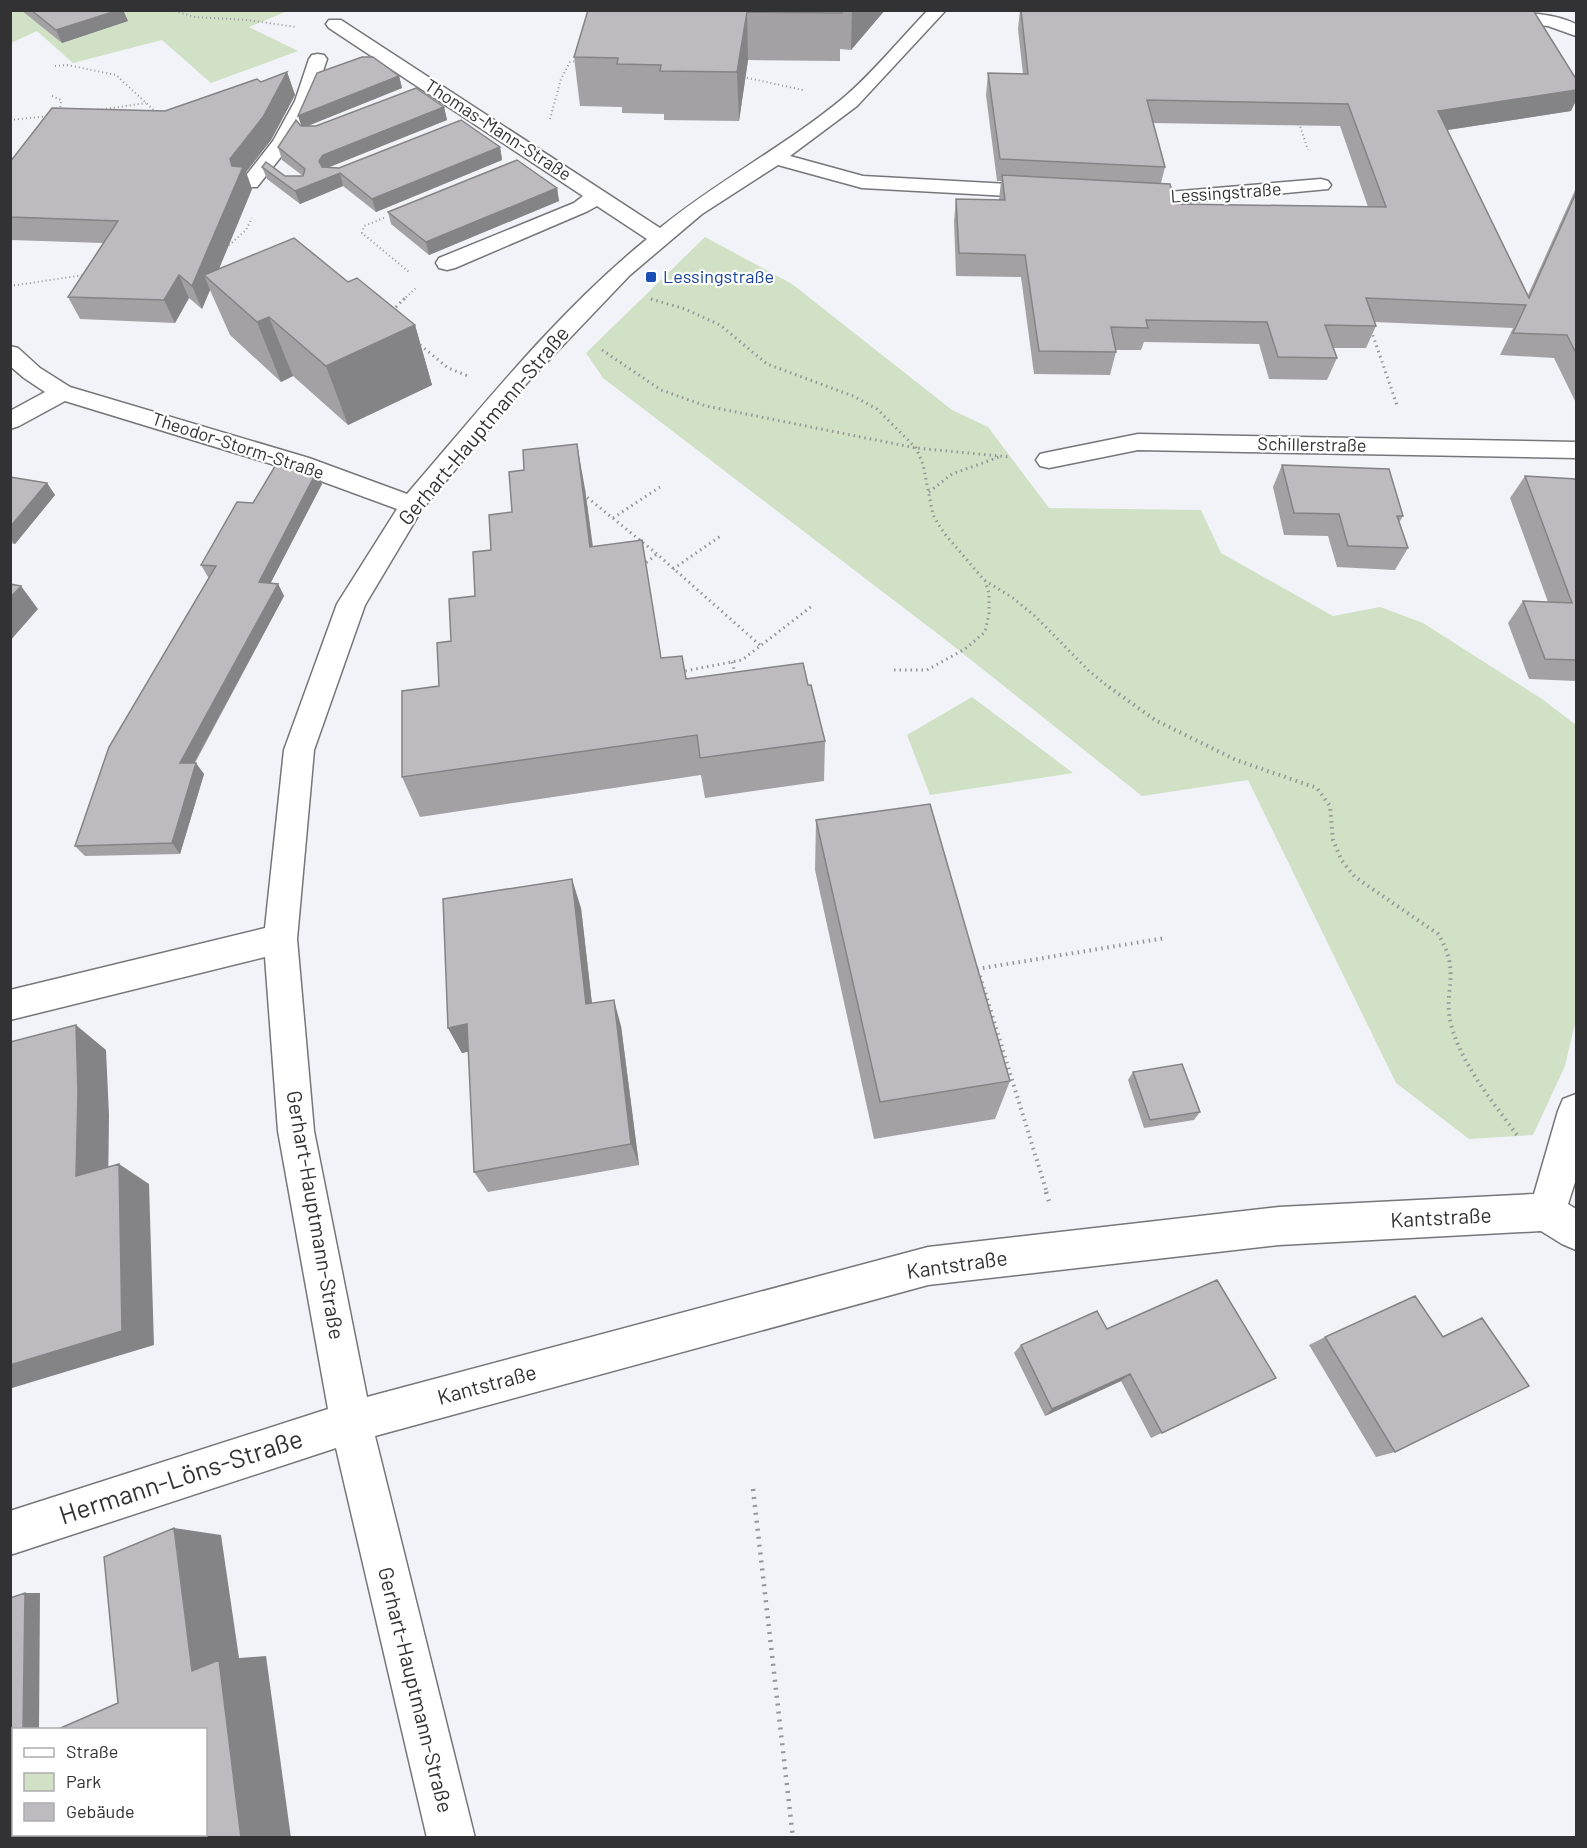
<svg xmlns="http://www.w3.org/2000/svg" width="1587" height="1848" font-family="Barlow,sans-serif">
	<rect width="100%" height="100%" fill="#f2f3f8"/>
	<!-- green -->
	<path fill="#d0e1c5" d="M290 10 249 27 298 51 211 83 162 40 73 63 37 31 11 43V11Z
		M705 237 792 284 952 410 988 427 1049 508 1201 510 1221 553 1333 616 1380 607 1423 623 1542 699 1576 725V1019L1565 1066 1533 1135 1469 1139 1396 1083 1248 780 1142 796 951 644 603 378 586 353Z
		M972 697 1073 773 930 795 907 735Z"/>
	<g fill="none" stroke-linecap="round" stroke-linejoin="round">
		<defs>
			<path id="minor" d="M928 10H946L857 106 790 156 863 176 1046 186 1053 188 1056 192 1053 196 1046 198 862 188 778 165 702 214 630 275 527 383 421 511 365 605 314 750 297 939 314 1131 367 1397 928 1247 1279 1207 1534 1194 1558 1111 1563 1099 1576 1094V1179L1568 1204 1576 1209V1250L1562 1244 1541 1231 1279 1245 928 1285 375 1436 475 1838H427L336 1448 10 1555V1511L328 1409 278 1131 265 957 10 1020V990L265 928 284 750 337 604 397 509 291 470 65 401 19 426 10 429V411L45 392 24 378 10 366V346L18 348 40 368 70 387 309 458 407 494C483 406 557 312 647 239L597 206 588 211 455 268 447 270 439 268 436 263 439 258 574 203 583 196 329 28 326 24 329 20H341L660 228C717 181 784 147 842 99 872 74 900 39 928 10Z
				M1495 12C1522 13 1551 12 1576 24V36L1548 26 1489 21 1486 17 1489 13Z
				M318 54 324 55 327 59 313 101 292 143 257 187H243L240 183 273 141 295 101 309 59 312 55Z
				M1321 179 1328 181 1331 185 1328 189 1169 204 1123 200 1120 196 1123 192 1130 190 1169 192Z
				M1138 434 1576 442V458L1138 450 1049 468 1040 466 1036 460 1040 454 1049 452Z"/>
		</defs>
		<!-- minor casing -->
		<use href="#minor" stroke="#76767a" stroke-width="3"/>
		<!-- path-far3 -->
		<path stroke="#96969a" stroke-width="2" stroke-dasharray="1 3" stroke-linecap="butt" d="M171 10 195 17 247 20 296 27
			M55 66 67 65 116 75 157 113
			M743 77 803 90
			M52 96 61 100 60 111
			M98 110 146 103
			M550 119 561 79 570 62 578 61
			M10 120 49 116
			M1299 123 1308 150
			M384 218 364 226 362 233 409 272
			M226 248 246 230 252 218
			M10 286 84 275
			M651 299 654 300
			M403 300 417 287"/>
		<!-- path-far2 -->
		<path stroke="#96969a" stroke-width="3" stroke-dasharray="1.5 4" stroke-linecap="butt" d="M651 299 685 309 720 325 767 364 853 396 877 409 916 448 923 464 933 515 944 533 984 580 1013 598 1036 617 1089 671 1111 689
			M392 311 405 298
			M1371 330 1398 408
			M420 345 448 368 468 376
			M602 350 661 390 706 406 916 448 1010 457
			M929 492 952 474 999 457
			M583 494 657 554 761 646
			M613 518 660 487
			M642 566 657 554
			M673 569 722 535
			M732 662 736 676
			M894 670H927L965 649 985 632 989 613V593L985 581
			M680 672 742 660 812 606"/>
		<!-- path-far1 -->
		<path stroke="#96969a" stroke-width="4" stroke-dasharray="1.5 4.5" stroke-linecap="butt" d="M1109 687 1155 720 1236 760 1317 788 1330 806 1333 840 1342 861 1355 877 1438 934C1463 974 1441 991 1452 1028 1464 1068 1493 1102 1517 1135
			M977 969 1165 938
			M980 976 1047 1193"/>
		<!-- path -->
		<path stroke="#96969a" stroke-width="4.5" stroke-dasharray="2 6" stroke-linecap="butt" d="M1046 1192 1049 1201
			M753 1489 793 1838"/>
		<!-- minor -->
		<use href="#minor" fill="#fff" fill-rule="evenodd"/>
	</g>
	<!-- wall -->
	<path fill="#a3a1a4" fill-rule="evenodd" d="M21 10H123L128 21 62 43Z
		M588 10H885L851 50 840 49V61L748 60 739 121 664 120V114L622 113V107L580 106 574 57Z
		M1020 10H1533L1571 111 1447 130 1528 295 1576 188V403L1554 358 1500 355 1513 328 1375 322 1376 326 1366 348H1333L1337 358 1327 380 1269 379 1259 344 1144 342 1141 350H1115L1116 352 1110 375 1034 374 1021 277 956 276 954 221 956 199 999 200 1001 181H997L986 95 988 73 1023 74 1018 29ZM1153 123 1340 126 1368 207 1175 204 1161 183 1165 167Z
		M287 72 295 95 271 140 246 172 252 189 219 269 348 282 415 325 432 385 348 425 293 376 281 382 230 335 210 290 202 309 189 298 175 323 80 319 68 297 103 243 10 240V162L165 111 261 82Z
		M399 76 402 88 308 126H316L444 107 447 120 329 167 339 168 500 147 502 160 376 212 343 186 300 204 267 179 262 167 285 176H303L282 160 278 147 301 126Z
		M557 188 559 201 429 255 391 224 388 212Z
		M1282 465 1403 516 1399 523 1408 548 1395 570 1337 567 1328 536 1284 535 1273 487Z
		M317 471 322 484 270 583 278 584 284 596 195 763 204 774 180 854 85 856 75 846 209 577H208L201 565 253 503Z
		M1525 476 1576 479V681L1529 679 1508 623 1523 601 1548 602 1510 498Z
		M10 477 47 483 55 495 15 544 10 543Z
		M585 489 593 546 661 658 686 679 808 685 825 741 824 781 705 798 701 775 420 817 402 777 439 686 451 641 475 596 512 512Z
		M816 820 1010 1081 995 1119 874 1139 815 870Z
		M581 908 592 1004 621 1026 639 1165 488 1192 474 1172 469 1051 462 1053 448 1028Z
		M1133 1072 1200 1112 1194 1120 1144 1128 1128 1080Z
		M1482 1318 1395 1452 1376 1457 1309 1345 1325 1337 1443 1336Z
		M1107 1329 1276 1378 1151 1438 1121 1381 1045 1416 1014 1353 1021 1345Z"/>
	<!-- shaded-wall -->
	<path fill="#848386" d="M119 10H123L128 21 62 43 56 30Z
		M852 10H885L851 50Z
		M747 12 748 60 739 121 737 72Z
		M287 72 295 95 271 140 246 172 252 189 213 283 204 275 210 290 202 309 192 286 230 159Z
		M399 76 402 88 302 128 298 116Z
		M1576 90V101L1571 111 1428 133 1438 111Z
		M444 107 447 120 327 168 323 174 319 161 323 155Z
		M500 147 502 160 376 212 372 199Z
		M340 173 343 186 300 204 295 191Z
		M557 188 559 201 429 255 426 242Z
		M179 275 189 298 175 323 164 300Z
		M269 317 293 376 281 382 257 322Z
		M415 325 432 385 348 425 326 366Z
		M577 444 585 489 598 590 590 547Z
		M317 471 322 484 265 594 259 582Z
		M47 483 55 495 15 544 10 537V527Z
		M278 584 284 596 188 774 180 763Z
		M21 586 38 609 10 641V598Z
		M196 763 204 774 180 854 172 843Z
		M572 879 581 908 595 1030 586 1004Z
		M614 1000 621 1026 639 1165 631 1144Z
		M467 1024 481 1049 462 1053 448 1028Z
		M76 1025 106 1050 109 1115 108 1196 76 1176Z
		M119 1164 149 1184 154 1345 12 1388H10V1365Z
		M1130 1374 1121 1381 1045 1416 1052 1409Z
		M174 1528 221 1535 239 1658 266 1656 291 1838H241L192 1671Z
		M25 1593H40L39 1730H23Z"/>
	<!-- building -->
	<path fill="#bdbbbf" stroke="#848386" stroke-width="1.5" d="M31 10H119L56 30Z
		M588 10H842V13L747 12 737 72 660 71 661 65 617 64 618 58 574 57Z
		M1021 10H1533L1576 79V90L1438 111 1529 298 1576 193V353L1567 335 1513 333 1526 305 1366 298 1376 326 1325 325 1337 358 1278 357 1267 322 1146 320 1148 328 1111 327 1116 352 1039 351 1025 255 959 253 956 199 1005 200 1002 175 1170 184 1175 204 1386 207 1348 104 1147 100 1165 167 1000 159 988 73 1028 74Z
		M362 57H373L399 76 298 116 317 73Z
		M287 72 263 117 230 159 232 166 243 167 192 286 179 275 164 300 68 297 118 221 10 217V162L52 108 165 111 257 79 261 82Z
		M416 88 444 107 323 155 319 161 322 167 339 168 461 120 500 147 372 199 340 173 295 191 262 167 266 162 285 176H303L305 169 278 147 296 120 301 126H316Z
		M517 160 557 188 426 242 388 212Z
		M294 238 348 282 357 278 415 325 326 366 269 317 257 322 204 275Z
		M577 444 590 547 642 540 661 658 682 656 686 679 803 663 808 685H811L825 741 700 758 697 735 402 777V691L439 686 437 643 451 641 449 599 475 596 473 552 491 550 489 515 512 512 509 472 524 470 523 450Z
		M280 458 317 471 259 582 278 584 180 763H196L172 843 75 846 109 747 216 566 201 565 237 502 253 503Z
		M1282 465 1389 469 1403 516H1397L1408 548 1348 546 1339 514 1294 513Z
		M1525 476 1576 479V660L1545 659 1523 601 1572 603Z
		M10 477 47 483 10 527Z
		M10 584 21 586 10 598Z
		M930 804 1010 1081 880 1102 816 820Z
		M572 879 586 1004 614 1000 631 1144 474 1172 467 1024 448 1028 443 899Z
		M76 1025 78 1092 76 1176 119 1164 122 1331 10 1365V1042Z
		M1182 1064 1200 1112 1150 1120 1133 1072Z
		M1217 1280 1276 1378 1162 1433 1130 1374 1052 1409 1021 1345 1097 1311 1107 1329Z
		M1415 1296 1443 1337 1482 1318 1529 1386 1395 1452 1325 1337Z
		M174 1528 192 1671 219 1660 241 1838H31V1834H206V1730H56L118 1703 104 1557Z
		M25 1593 23 1730H14V1741L10 1742V1598Z"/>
	<!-- markers -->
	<rect fill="#1a4fb4" stroke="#fff" stroke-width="2" x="645" y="271" width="12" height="12" rx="3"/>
	<g text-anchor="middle" stroke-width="4.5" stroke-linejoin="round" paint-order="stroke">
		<!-- far-street labels -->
		<g font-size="18" fill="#323234" stroke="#fff">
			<text transform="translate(498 130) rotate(33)" y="6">Thomas-Mann-Straße</text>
			<text transform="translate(1226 193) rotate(-4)" y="6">Lessingstraße</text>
			<text transform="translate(1312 445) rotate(1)" y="6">Schillerstraße</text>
			<text transform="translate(238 446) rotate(18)" y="6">Theodor-Storm-Straße</text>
		</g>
		<!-- far-transit labels -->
		<g font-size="18" fill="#164399" stroke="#fff" text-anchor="start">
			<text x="663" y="283">Lessingstraße</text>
		</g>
		<!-- street labels -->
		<g font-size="21" fill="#323234" stroke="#fff">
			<text transform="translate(484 426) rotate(-50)" y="7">Gerhart-Hauptmann-Straße</text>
			<text transform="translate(315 1215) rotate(80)" y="7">Gerhart-Hauptmann-Straße</text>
			<text transform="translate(1441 1218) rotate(-3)" y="7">Kantstraße</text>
			<text transform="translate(957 1265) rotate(-8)" y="7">Kantstraße</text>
			<text transform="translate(487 1385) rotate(-15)" y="7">Kantstraße</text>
			<text transform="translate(415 1690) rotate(76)" y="7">Gerhart-Hauptmann-Straße</text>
		</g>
		<!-- near-street labels -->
		<g font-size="26" fill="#323234" stroke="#fff">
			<text transform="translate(181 1477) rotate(-18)" y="9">Hermann-Löns-Straße</text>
		</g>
	</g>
	<!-- border -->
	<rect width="1587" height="1848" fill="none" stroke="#323234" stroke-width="24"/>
	<!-- legend -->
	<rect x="12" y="1728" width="195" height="108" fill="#ffffff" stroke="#adadae" stroke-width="1.5"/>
	<rect x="24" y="1748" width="30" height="9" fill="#ffffff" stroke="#adadae" stroke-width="1.5"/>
	<text x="66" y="1758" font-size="18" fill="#323234">Straße</text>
	<rect x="24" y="1773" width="30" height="18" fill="#d0e1c5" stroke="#adadae" stroke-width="1.5"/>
	<text x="66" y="1788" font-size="18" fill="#323234">Park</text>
	<rect x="24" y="1803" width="30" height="18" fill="#bdbbbf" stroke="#adadae" stroke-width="1.5"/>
	<text x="66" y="1818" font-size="18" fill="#323234">Gebäude</text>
</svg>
